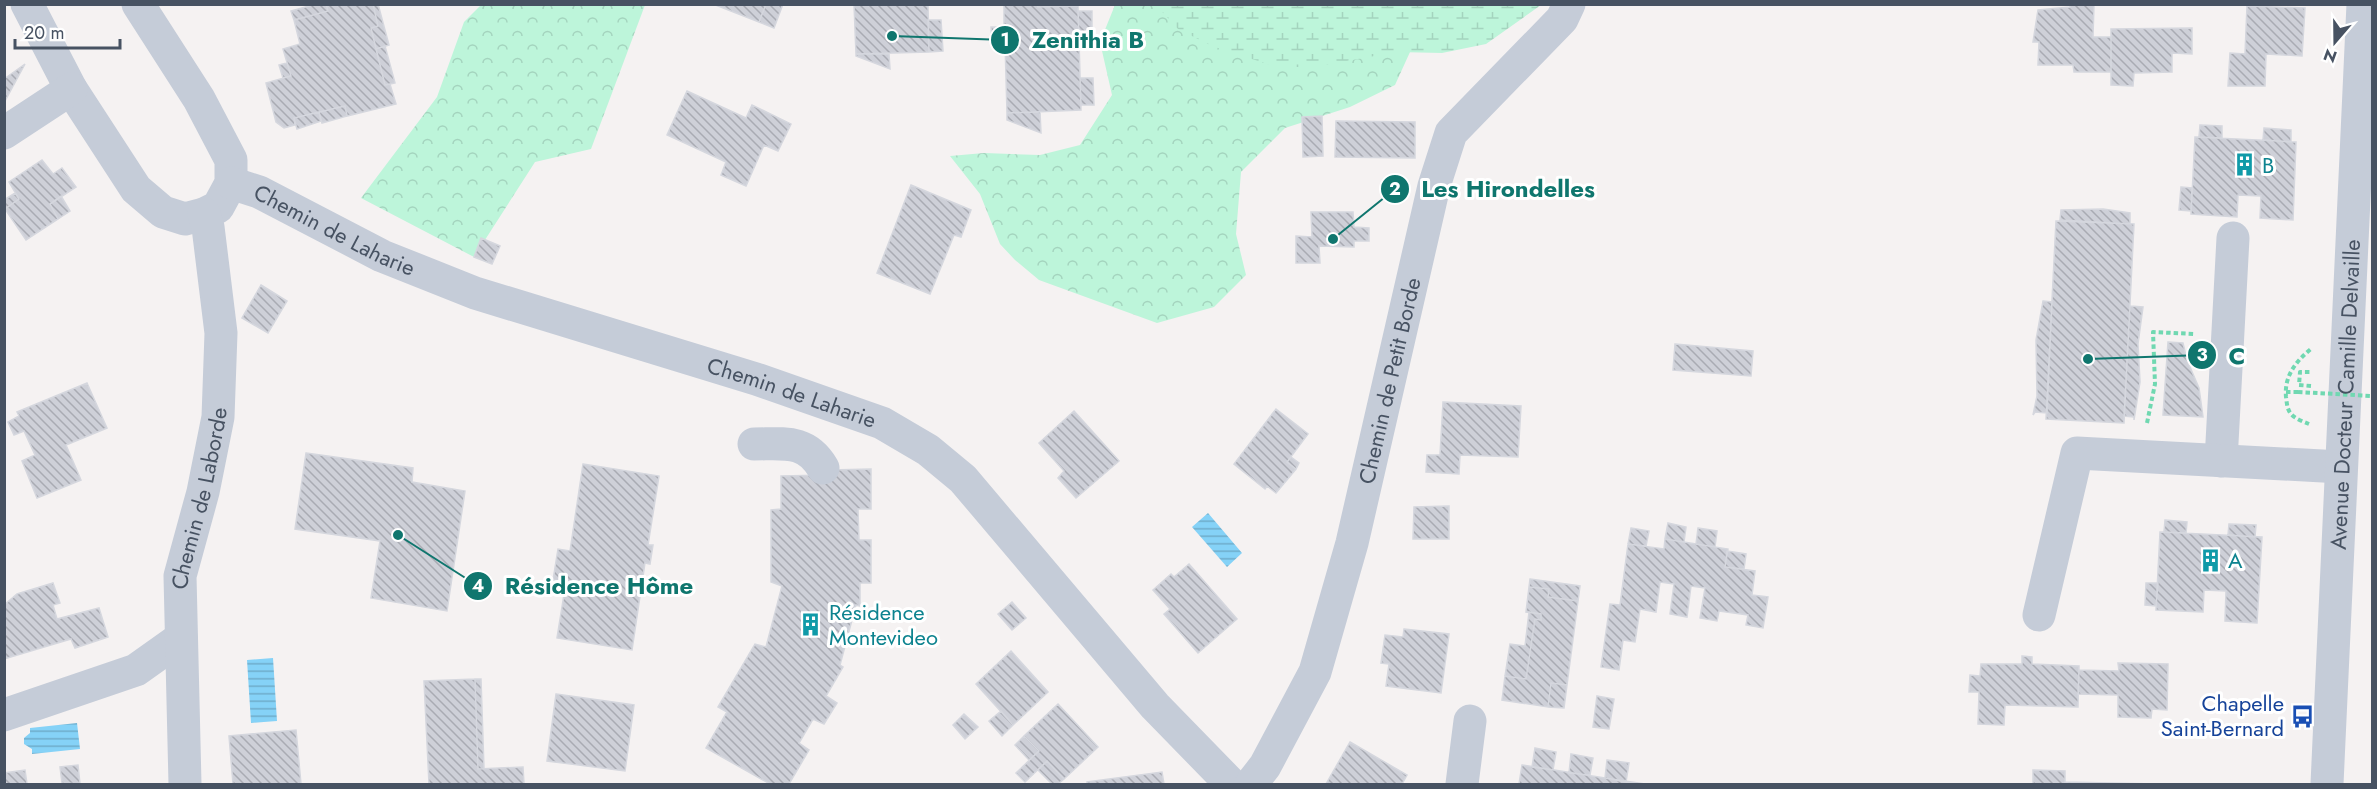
<svg xmlns="http://www.w3.org/2000/svg" width="2377" height="789" font-family="Jost,sans-serif">
	<defs>
		<pattern id="forest-crowns" width="20" height="18" patternUnits="userSpaceOnUse" patternTransform="scale(1.5)"><rect width="20" height="18" fill="#bdf5da"/><path d="M2 6a3 3 0 1 1 6 0M12 15a3 3 0 1 1 6 0" fill="none" stroke="#a4d4be"/></pattern>
		<pattern id="wetland-marsh" width="20" height="14" patternUnits="userSpaceOnUse" patternTransform="scale(1.5)"><rect width="20" height="14" fill="#bdf5da"/><path d="M1 5h8M5 5V1M11 12h8M15 12V8" fill="none" stroke="#a4d4be"/></pattern>
		<pattern id="water-rules" width="6" height="5" patternUnits="userSpaceOnUse" patternTransform="scale(1.5)"><rect width="6" height="5" fill="#85d2f7"/><path d="M0 2.5h6" fill="none" stroke="#6fadcb"/></pattern>
		<pattern id="building-back-hatch" width="6" height="6" patternUnits="userSpaceOnUse" patternTransform="scale(1.5)"><rect width="6" height="6" fill="#ced0d8"/><path d="M-1 5l2 2M0 0l6 6M5-1l2 2" fill="none" stroke="#a9abb3"/></pattern>
	</defs>
	<rect width="100%" height="100%" fill="#f5f2f2"/>
	<!-- forest -->
	<path fill="url(#forest-crowns)" d="M481 5H645L591 149 535 162 474 257 361 198 437 97 464 22Z
		M1115 5H1158L1363 18 1410 52 1395 85 1350 107 1285 128 1241 172 1236 234 1246 275 1214 307 1157 323 1039 280 1015 260 1000 244 980 194 950 156 984 153 1040 155 1080 145 1112 95 1100 42Z"/>
	<!-- wetland -->
	<path fill="url(#wetland-marsh)" d="M1156 5H1541L1486 44 1442 53 1397 52 1313 67H1277L1212 46 1178 29Z"/>
	<!-- water -->
	<path fill="url(#water-rules)" d="M1208 513 1242 553 1227 567 1192 527Z
		M273 658 277 721 251 723 247 660Z
		M77 723 80 749 32 754V749L24 744V738L30 733V728Z"/>
	<!-- building -->
	<path fill="url(#building-back-hatch)" stroke="#d5d7de" stroke-width="1.5" d="M316 4H326L328 11 294 20 291 11Z
		M326 4H373L378 26 371 28 385 85 390 84 396 104 347 116 345 106 294 118 295 125 284 128 276 122 266 83 291 76 283 49 300 44 294 20 328 11Z
		M373 4H378L389 45 376 49 371 28 378 26Z
		M713 4H766L759 22Z
		M766 4H783L774 28 759 22Z
		M854 4H928L929 52 856 54Z
		M1004 4H1037L1038 7 1078 6 1081 110 1007 113 1005 42H992L991 27H1004Z
		M1037 4H1067V6L1038 7Z
		M2070 4H2094L2093 37H2111V72H2074L2073 65H2038L2039 42H2033L2038 10 2070 7Z
		M2247 6 2305 8 2302 56 2266 54 2265 86H2228L2230 53 2245 54Z
		M1078 11H1092V39L1079 40Z
		M928 20H941L943 51 929 52Z
		M2192 28V54L2172 53V72L2134 73 2133 86 2111 85V29Z
		M385 46 395 83 385 85 376 49Z
		M856 54H889L890 69 856 56Z
		M287 63 291 76 283 78 279 65Z
		M25 64 5 101 4 79Z
		M1080 78H1093L1094 105H1081Z
		M687 91 746 118 752 105 791 124 778 151 764 145 746 186 721 175 726 162 667 135Z
		M345 106 347 116 322 123 319 112Z
		M319 112 321 121 297 129 294 118Z
		M1040 112 1041 133 1007 120V113Z
		M1322 116 1323 156 1303 157 1302 117Z
		M1336 121 1415 122V158L1335 157Z
		M2200 125 2222 126V138L2199 137Z
		M2264 128 2291 130V142L2263 140Z
		M2195 137 2296 142 2293 220 2260 218 2261 196 2238 195 2237 217 2191 214Z
		M42 160 53 174 62 168 76 187 50 204 58 219 26 240 5 209 19 199 9 182Z
		M911 185 971 210 961 237 954 235 930 294 877 273Z
		M2181 187 2192 188 2191 211 2179 210Z
		M15 193 19 199 5 209 4 200Z
		M61 196 70 211 58 219 50 204Z
		M2103 209 2130 213V224L2060 220 2061 210Z
		M1311 212H1353L1354 227 1369 228V241H1354V247L1319 246 1320 263H1296V236L1312 237Z
		M2056 221 2134 224 2124 423 2046 419Z
		M481 238 500 246 492 264 474 257Z
		M261 285 287 301 268 333 242 318Z
		M2043 301 2052 302 2047 413 2035 412 2033 415 2037 396 2036 340Z
		M2130 306 2143 307 2138 344 2140 382 2134 420V417L2124 416Z
		M2168 342 2183 343 2187 360 2199 388 2203 417 2163 415Z
		M1675 344 1753 351 1751 376 1673 370Z
		M87 383 107 428 66 445 81 480 37 498 22 461 35 455 24 431 14 435 8 422 19 416 17 412Z
		M1443 402 1521 406 1518 457 1460 455 1459 474 1426 472 1427 455H1440Z
		M1276 409 1308 434 1287 462 1296 469 1276 493 1267 486 1265 489 1234 464Z
		M1074 411 1119 461 1076 498 1058 478 1064 471 1039 443Z
		M306 453 413 468 412 482 465 491 447 611 371 598 380 541 295 529Z
		M1291 457 1299 463 1296 469 1287 462Z
		M583 464 659 476 648 545H653L650 564 645 563 632 650 557 638 566 582 553 580 558 549 570 551Z
		M871 469V509H858L859 540H871V583H860V606L856 605 840 665 843 667 826 696 837 703 824 724 813 719 799 743 809 750 789 784H770L706 748 727 712 718 707 755 644 766 647 782 586 771 582V510L781 509V476L829 475 830 470Z
		M1449 506V539H1413L1414 507Z
		M2165 520 2187 522 2186 533 2164 532Z
		M1668 523 1686 527 1684 542 1665 539Z
		M2229 524 2256 525 2255 537 2228 535Z
		M1631 528 1649 531 1646 546 1628 544Z
		M1698 528 1717 531 1715 547 1696 544Z
		M2160 532 2262 537 2257 623 2225 621 2226 591 2204 590 2203 612 2156 610Z
		M1665 539 1728 549 1725 567 1755 571 1752 595 1768 597 1763 628 1746 625 1748 615 1719 611 1717 621 1700 618 1705 588 1691 586 1687 617 1670 614 1674 584 1660 582 1656 612 1640 609 1635 642 1623 640 1619 670 1601 667 1610 604 1620 605 1628 544 1664 549Z
		M1727 551 1746 554 1744 569 1725 567Z
		M1189 564 1237 619 1198 653 1164 614 1170 609 1153 590 1171 574 1174 577Z
		M1530 579 1580 586 1578 601 1548 597 1549 589 1529 587Z
		M53 583 60 603 53 605 57 619 99 608 108 637 75 648 71 639 4 659V605L17 594Z
		M2146 583H2158L2156 606 2145 605Z
		M1529 587 1549 589 1548 597 1578 601 1567 685 1551 683 1548 707 1502 700 1505 676 1526 679 1535 619 1541 620V614L1526 612Z
		M1012 602 1026 618 1012 630 998 614Z
		M1529 612 1541 614V620L1535 619 1526 679 1505 676 1510 644 1525 646Z
		M1404 629 1449 634 1441 693 1386 686 1389 664 1381 663 1385 635 1403 637Z
		M1011 651 1048 692 1013 725 976 684Z
		M2022 656 2032 657V664L2079 666 2078 707 2005 705 2004 725 1978 724 1979 692H1969L1970 675 1980 676 1981 664H2022Z
		M2118 663 2168 664 2167 710 2152 709 2151 718 2118 717V695L2078 694 2079 670 2119 671Z
		M475 679 478 769 523 767 524 784H429L424 681Z
		M475 679H481L484 769H478Z
		M1551 683 1567 685 1564 708 1548 707Z
		M556 694 634 705 625 771 547 761Z
		M1597 696 1614 699 1609 729 1593 727Z
		M1058 704 1098 747 1064 779 1047 761 1025 782 1016 773 1039 751 1024 736Z
		M1001 711 1013 725 1002 736 989 721Z
		M964 714 978 727 965 739 953 725Z
		M296 730 301 784H233L229 736Z
		M1024 736 1039 751 1029 760 1015 745Z
		M1350 742 1407 775 1402 784H1326Z
		M1535 748 1556 752 1553 770 1532 767Z
		M1571 754 1593 758 1590 775 1569 773Z
		M1607 760 1629 763 1626 782 1605 778Z
		M1047 761 1064 779 1058 784H1052L1038 770Z
		M78 765 80 784 62 783 60 767Z
		M1522 765 1605 778 1645 784H1519Z
		M25 770 27 784H4V773Z
		M2033 770 2065 771V782L2156 784H2033Z
		M1162 772 1164 784H1087V782Z"/>
	<g fill="none" stroke-linecap="round" stroke-linejoin="round">
		<!-- path -->
		<path stroke="#70d8b1" stroke-width="4" stroke-dasharray="4.5 3" stroke-linecap="butt" d="M2311 386 2299 385 2300 372H2311
			M2286 392H2298
			M2147 423 2155 384 2153 332 2194 334
			M2309 424C2304 422 2296 419 2292 415 2287 410 2287 404 2286 397 2284 376 2296 361 2312 348"/>
		<!-- minor -->
		<g stroke="#c5ccd8" stroke-width="33">
			<path d="M27 4 71 89 136 189 163 212 185 219 204 214 218 207 231 183V160L199 99 138 4"/>
			<path d="M4 133 71 89"/>
			<path id="s1" d="M231 183 259 192 382 256 475 293 756 379 882 423 928 450 963 479 1155 706 1231 784"/>
			<path d="M754 444C784 444 806 439 823 468"/>
			<path d="M2221 461 2233 238"/>
			<path d="M2039 615 2077 453 2341 467"/>
			<path d="M4 715 136 670 181 638"/>
			<path id="s2" d="M185 784 180 576 203 492 218 417 221 333 208 227 204 214"/>
			<path id="s3" d="M1251 784 1265 766 1315 672 1352 543 1434 186 1451 133 1562 19 1569 4"/>
			<path d="M1462 784 1470 721"/>
			<path id="s4" d="M2327 784 2363 4"/>
		</g>
		<!-- path-bridge -->
		<path stroke="#70d8b1" stroke-width="4" stroke-dasharray="4.5 3" stroke-linecap="butt" d="M2298 392 2372 396"/>
	</g>
	<!-- icons -->
	<defs>
		<symbol id="building-bare" viewBox="-9 -9 18 18"><path d="M-4-6H4V6H1V3H-1V6H-4ZM-2.5-4.3h1.7v1.8h-1.7ZM.8-4.3h1.7v1.8H.8ZM-2.5-1h1.7V.8h-1.7ZM.8-1h1.7V.8H.8Z" fill="#0f9aa8" stroke="#fff" stroke-width="2.5" paint-order="stroke"/></symbol>
		<symbol id="bus-bare" viewBox="-9 -9 18 18"><path d="M-5-6H5V4H4V6H2V4H-2V6H-4V4H-5ZM-3.5-4V0h7V-4ZM-3.5 1.2v1.5H-2V1.2ZM2 1.2v1.5H3.5V1.2Z" fill="#1a4fb4" stroke="#fff" stroke-width="2.5" paint-order="stroke"/></symbol>
	</defs>
	<g fill-rule="evenodd">
		<use href="#building-bare" x="2228" y="148" width="33" height="33"/>
		<use href="#building-bare" x="2194" y="544" width="33" height="33"/>
		<use href="#building-bare" x="794" y="608" width="33" height="33"/>
		<use href="#bus-bare" x="2286" y="700" width="33" height="33"/>
	</g>
	<g text-anchor="middle" stroke-width="6" stroke-linejoin="round" paint-order="stroke">
		<!-- culture labels -->
		<g font-size="22" fill="#0d838f" stroke="#fff" text-anchor="start">
			<text x="2262" y="173">B</text>
			<text x="2228" y="568">A</text>
			<text x="829" y="620">Résidence<tspan x="829" dy="25">Montevideo</tspan></text>
		</g>
		<!-- street labels -->
		<g font-size="22" fill="#475262" stroke="#fff">
			<text dy="8" stroke="none"><textPath href="#s1" startOffset="114">Chemin de Laharie</textPath></text>
			<text dy="8" stroke="none"><textPath href="#s3" startOffset="430">Chemin de Petit Borde</textPath></text>
			<text dy="8" stroke="none"><textPath href="#s1" startOffset="600">Chemin de Laharie</textPath></text>
			<text dy="8" stroke="none"><textPath href="#s4" startOffset="390">Avenue Docteur Camille Delvaille</textPath></text>
			<text dy="8" stroke="none"><textPath href="#s2" startOffset="288">Chemin de Laborde</textPath></text>
		</g>
		<!-- transit labels -->
		<g font-size="22" fill="#164399" stroke="#fff" text-anchor="end">
			<text x="2284" y="711">Chapelle<tspan x="2284" dy="25">Saint-Bernard</tspan></text>
		</g>
	</g>
	<!-- callouts -->
	<path fill="none" stroke="#0f766e" stroke-width="2" d="M892 36L1005 40M1333 239L1395 189M2088 359L2202 355M398 535L478 586"/>
	<g fill="#0f766e" stroke="#fff" stroke-width="2">
		<circle cx="892" cy="36" r="6"/>
		<circle cx="1333" cy="239" r="6"/>
		<circle cx="2088" cy="359" r="6"/>
		<circle cx="398" cy="535" r="6"/>
		<circle cx="1005" cy="40" r="15"/>
		<circle cx="1395" cy="189" r="15"/>
		<circle cx="2202" cy="355" r="15"/>
		<circle cx="478" cy="586" r="15"/>
	</g>
	<g font-size="18" text-anchor="middle" font-weight="bold" fill="#fff">
		<text x="1005" y="46">1</text>
		<text x="1395" y="195">2</text>
		<text x="2202" y="361">3</text>
		<text x="478" y="592">4</text>
	</g>
	<g font-size="24" text-anchor="middle" font-weight="bold" fill="#0f766e" stroke="#fff" stroke-width="6" stroke-linejoin="round" paint-order="stroke">
		<text x="1088" y="48">Zenithia B</text>
		<text x="1508" y="197">Les Hirondelles</text>
		<text x="2237" y="364">C</text>
		<text x="599" y="594">Résidence Hôme</text>
	</g>
	<!-- border -->
	<rect width="2377" height="789" fill="none" stroke="#475262" stroke-width="12"/>
	<!-- north arrow -->
	<g transform="translate(2335 42) rotate(200)" stroke="#ffffff" stroke-width="4.5" paint-order="stroke">
	<path d="M0-4.5L10 22L0 15L-10 22Z" fill="#475262"/>
	<text y="-9" font-size="16" font-weight="bold" text-anchor="middle" fill="#475262">N</text>
	</g>
	<!-- scale -->
	<path d="M15 39v9h105v-9" fill="none" stroke="#475262" stroke-width="3"/>
	<text x="24" y="39" font-size="18" fill="#475262" stroke="#ffffff" stroke-width="4.5" paint-order="stroke">20 m</text>
</svg>
